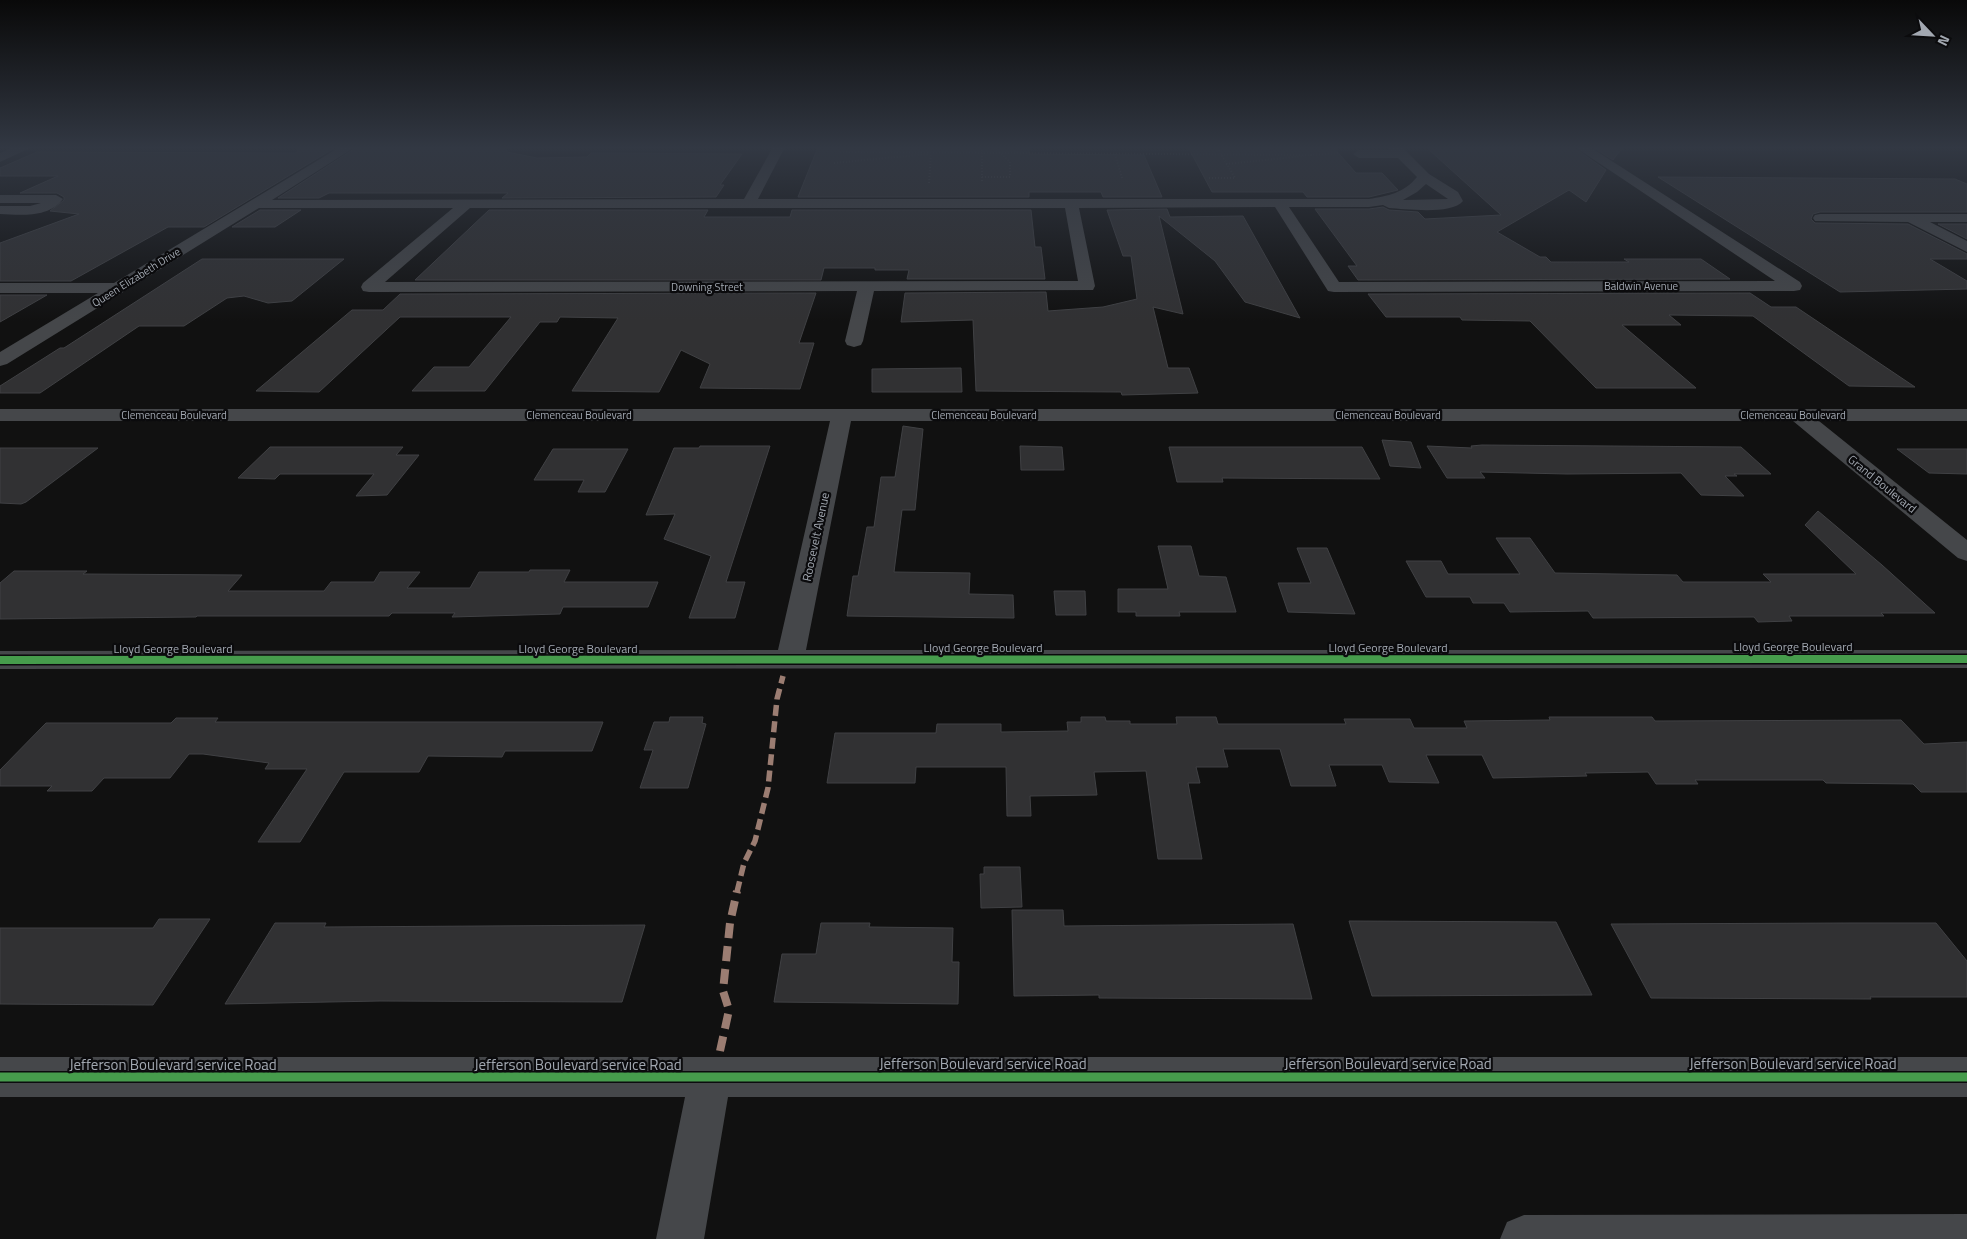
<svg xmlns="http://www.w3.org/2000/svg" width="1967" height="1239" font-family="'Titillium Web',sans-serif">
	<rect width="100%" height="100%" fill="#111"/>
	<!-- building -->
	<path fill="#313133" stroke="#404144" d="M298 147H336L204 227H168L71 281H0V243L79 214 50 211 64 200V197L57 193H20L58 176H0V168L37 152 297 153Z
		M357 147H506L507 152 537 158 587 157 591 153 742 154 720 185H724L716 197 502 198 508 193H329L319 198H278Z
		M818 147H1029V154L1144 155 1162 197H1103L1101 192H1029V197H798Z
		M1188 147H1333L1356 173H1382L1398 190 1369 197H1307L1303 192H1212Z
		M1426 147H1573L1606 170 1586 202 1569 190 1497 232 1540 257H1546L1551 262H1629L1624 259H1701L1730 279 1358 280 1348 266H1357L1315 209H1369L1383 207 1389 210 1418 212 1425 219 1501 215Z
		M1594 148H1622L1613 160Z
		M1658 177 1955 179 1967 184V212H1820L1813 214 1811 219 1815 223 1908 224 1967 254V259H1930L1967 281V289L1840 292Z
		M1167 209 1170 217 1243 216 1300 318 1245 302 1215 261 1159 216 1183 314 1153 307 1168 368H1189L1198 393 1122 395 1121 392 976 391 973 320 901 322 905 293 1046 292 1048 311 1103 307 1137 299 1131 256H1123L1107 210Z
		M260 210H301L275 227H232Z
		M489 210H708L704 217H790L792 210H1031L1035 247H1041L1045 279H907L909 270H875V268H824L821 280H415Z
		M1938 224H1967V239Z
		M202 259H344L292 301 268 303 244 296 227 298 184 326H139L40 393H0V386L60 348H64Z
		M816 293 799 343H814L800 389 700 388 710 364 681 350 659 392 572 391 618 318 560 317 557 322H540L485 391H412L434 367H469L511 317H400L319 392 256 391 352 310H383L400 294Z
		M1750 293 1771 307H1796L1915 387 1849 386 1753 316 1669 315 1681 325H1622L1696 388H1596L1530 321 1462 320 1460 317H1386L1368 294Z
		M0 295H47L0 322Z
		M961 368 962 392H872V369Z
		M903 426 923 429 915 510H902L894 572 970 573 969 594 1013 595 1014 618 847 616 853 576H858L867 527H874L881 477H895Z
		M1382 440 1411 442 1421 468 1390 466Z
		M1482 445 1741 447 1771 474H1734L1737 476H1725L1744 496 1701 495 1681 473 1567 474 1480 472 1485 478H1447L1427 446 1472 448 1471 446Z
		M700 446H770L726 582H745L735 618H689L711 556 664 539 675 514 646 515 674 448H699Z
		M1020 446 1062 447 1064 470H1021Z
		M270 447H403L396 455H419L387 495 356 496 374 474H280L275 479 238 478Z
		M1169 447H1362L1380 479 1222 478 1223 482H1177Z
		M0 448H98L26 502 21 504 0 503Z
		M553 449H628L605 492H578L584 480H534Z
		M1897 449H1967V474L1929 473Z
		M1818 511 1882 565 1935 613H1881L1884 616H1789L1792 621 1758 622 1754 617 1593 618 1588 611 1510 612 1504 603H1473L1470 597H1426L1406 561H1441L1448 574H1520L1496 538H1530L1555 573 1677 575 1683 582H1771L1763 574H1856L1805 525Z
		M1158 546H1191L1199 576 1226 577 1236 612H1179L1180 616H1136V612H1118V589H1168Z
		M1297 548H1327L1355 614 1288 612 1278 583H1311Z
		M530 570H570L564 582H658L648 607H563L560 614 452 617 455 613H392L389 616H197L196 617 0 619V583L14 571H87L83 574 242 575 228 591H324L331 582H374L380 572H420L407 588H470L479 572H529Z
		M1054 591H1085L1086 615H1056Z
		M670 717H703L702 723 706 724 688 788H640L653 750H644L654 722H669Z
		M1081 717H1105L1106 721H1130V724H1177L1176 717H1216L1218 724H1346L1344 719H1410L1414 728H1467L1464 721 1550 720 1549 717H1652L1655 721 1901 720 1924 744 1967 742V792H1921L1913 784 1826 783 1823 780H1695L1698 784H1656L1648 772 1585 773 1587 776 1493 778 1482 755H1426L1439 783 1389 782 1382 765H1329L1336 786H1291L1280 749H1223L1228 767H1196L1200 783H1188L1202 859H1158L1146 771 1094 772 1097 795 1030 796 1031 816H1007L1006 767H916L915 783H827L835 733H936L937 724H1001V732L1068 731 1067 722H1081Z
		M176 718H218L215 722H603L592 751H505L502 757 428 756 419 772H344L300 842H258L307 769H265L269 763 203 754H189L170 778H104L92 791H47L52 786H0V770L46 723H171Z
		M984 867H1020L1022 907 981 908 980 874H984Z
		M1012 910H1063L1064 926 1293 924 1312 999 1099 998V995L1014 996Z
		M159 919H210L153 1005 0 1004V928H153Z
		M1349 921 1556 922 1592 995 1372 996Z
		M275 923H326L324 927 645 925 622 1002 380 1001 225 1004Z
		M821 923H870L869 927 953 928 952 962H959L958 1004 774 1002 782 954H816Z
		M1850 923H1936L1967 961V997H1870L1871 999 1651 998 1611 924Z"/>
	<g fill="none" stroke-linecap="round" stroke-linejoin="round">
		<!-- path -->
		<path stroke="#47484b" stroke-width="2" stroke-dasharray="1 2" stroke-linecap="butt" d="M982 147V183
			M840 152 1312 155
			M1115 154 1122 178
			M1310 155 1339 153
			M834 163 928 154
			M1226 164 1304 156
			M982 177H1010V162L994 147
			M1209 178H1235L1217 147
			M929 183 931 153"/>
		<!-- minor -->
		<path fill="#45474a" fill-rule="evenodd" d="M14 147H32L0 162V153Z
			M340 147H355L272 200 744 199 773 147H785L758 199H1369C1388 196 1404 193 1417 177L1398 158H1359L1353 154 1359 150H1390L1388 147H1402L1429 174 1458 192 1463 201C1452 215 1406 209 1389 208L1383 205 1369 207H1289L1339 282 1775 281 1575 147H1590L1800 282 1802 286 1800 290 1794 291 1334 292 1328 291 1275 207 1079 208 1095 286 1093 290 874 291 863 341 861 345 854 347 847 345 845 341 857 291 369 292 363 291 361 287 363 283 453 208H259L7 364 0 366V352L98 293H0V283H114ZM1426 184 1448 199 1403 200 1417 192ZM470 208H1065L1078 281 385 282Z
			M0 195H56L63 199C49 218 21 215 0 214V206H30L41 203H0Z
			M1820 214H1967V222H1930L1967 241V252L1908 222 1815 221 1813 218 1815 215Z
			M0 409H1967V421H1819L1967 540V561L1958 558 1793 421H851L806 650H1967V668L0 669V651L778 650 830 421H0Z
			M0 1057H1967V1097H728L704 1239H656L685 1097H0Z
			M1967 1214V1239H1500L1507 1222 1524 1215Z"/>
		<!-- quiet-far1 -->
		<path stroke="#9b7d72" stroke-width="5.5" stroke-dasharray="11 5.5" stroke-linecap="butt" d="M737 892 744 863 755 841 768 788 777 699 783 676"/>
		<!-- quiet -->
		<path stroke="#9b7d72" stroke-width="8" stroke-dasharray="15 8" stroke-linecap="butt" d="M720 1051 729 1010 723 991 730 923 737 891"/>
		<defs>
			<path id="cycleway-far1" d="M0 660 1967 659"/>
			<path id="cycleway" d="M0 1077H1967"/>
		</defs>
		<!-- cycleway-far1 casing -->
		<use href="#cycleway-far1" stroke="#0b0b0d" stroke-width="11"/>
		<!-- cycleway casing -->
		<use href="#cycleway" stroke="#0b0b0d" stroke-width="12"/>
		<!-- cycleway-far1 -->
		<use href="#cycleway-far1" stroke="#469c4c" stroke-width="8"/>
		<!-- cycleway -->
		<use href="#cycleway" stroke="#469c4c" stroke-width="9"/>
	</g>
	<!-- sky -->
	<linearGradient id="sky" x2="0" y2="1"><stop stop-color="#090909"/><stop offset="0.46" stop-color="#323843"/><stop offset="1" stop-color="#323843" stop-opacity="0"/></linearGradient>
	<rect width="1967" height="321" fill="url(#sky)"/>
	<g text-anchor="middle" stroke-width="4.5" stroke-linejoin="round" paint-order="stroke">
		<!-- far-street labels -->
		<g font-size="11" fill="#a2a8b1" stroke="#0b0b0d">
			<text transform="translate(136 277) rotate(-32)" y="4">Queen Elizabeth Drive</text>
			<text x="1641" y="290">Baldwin Avenue</text>
			<text x="707" y="291">Downing Street</text>
			<text x="174" y="419">Clemenceau Boulevard</text>
			<text x="579" y="419">Clemenceau Boulevard</text>
			<text x="984" y="419">Clemenceau Boulevard</text>
			<text x="1388" y="419">Clemenceau Boulevard</text>
			<text x="1793" y="419">Clemenceau Boulevard</text>
		</g>
		<!-- street labels -->
		<g font-size="12" fill="#a2a8b1" stroke="#0b0b0d">
			<text transform="translate(1882 484) rotate(39)" y="4">Grand Boulevard</text>
			<text transform="translate(816 537) rotate(-78)" y="4">Roosevelt Avenue</text>
			<text x="1793" y="651">Lloyd George Boulevard</text>
			<text x="983" y="652">Lloyd George Boulevard</text>
			<text x="1388" y="652">Lloyd George Boulevard</text>
			<text x="173" y="653">Lloyd George Boulevard</text>
			<text x="578" y="653">Lloyd George Boulevard</text>
		</g>
		<!-- near-street labels -->
		<g font-size="15" fill="#a2a8b1" stroke="#0b0b0d">
			<text x="983" y="1069">Jefferson Boulevard service Road</text>
			<text x="1388" y="1069">Jefferson Boulevard service Road</text>
			<text x="1793" y="1069">Jefferson Boulevard service Road</text>
			<text x="173" y="1070">Jefferson Boulevard service Road</text>
			<text x="578" y="1070">Jefferson Boulevard service Road</text>
		</g>
	</g>
	<!-- north arrow -->
	<g transform="translate(1932 35) rotate(115)" stroke="#0b0b0d" stroke-width="4" paint-order="stroke">
	<path d="M0-4L9 19L0 12L-9 19Z" fill="#a2a8b1"/>
	<text y="-8" font-size="14" font-weight="bold" text-anchor="middle" fill="#a2a8b1">N</text>
	</g>
</svg>
